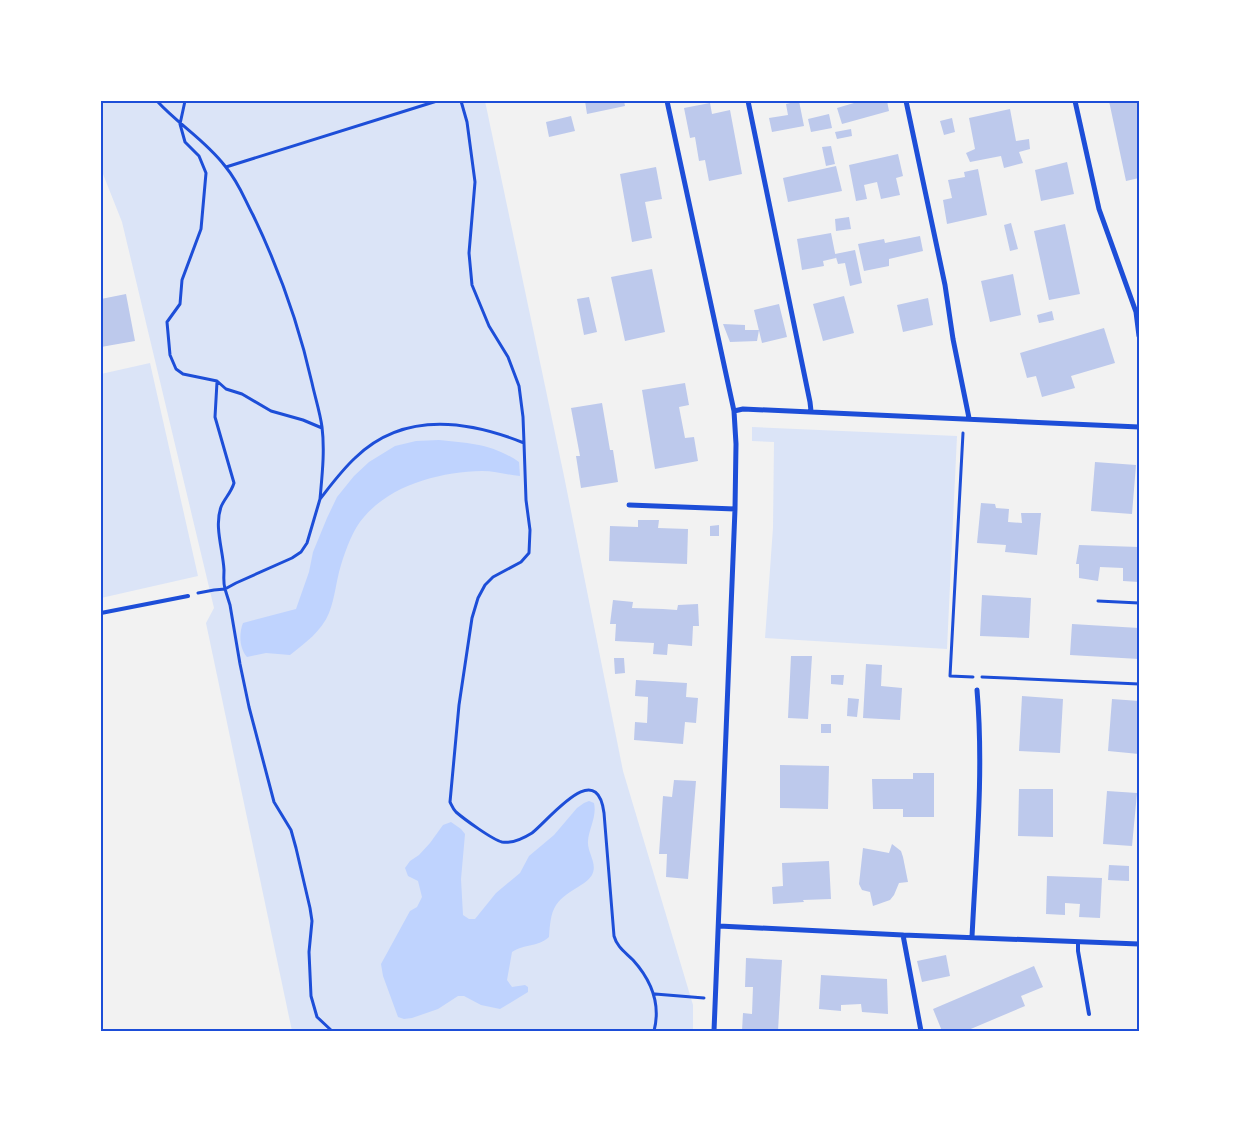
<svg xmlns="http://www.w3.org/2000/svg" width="1240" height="1132" font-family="'Work Sans',sans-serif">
	<rect width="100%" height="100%" fill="#f2f2f2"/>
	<!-- green -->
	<path fill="#dbe4f7" d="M101 101H485L564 476 623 771 693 1005V1031H292L206 623 214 608 122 222 101 169Z
		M150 363 198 576 101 598V374Z
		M752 427 957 436 947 649 765 638 773 528 774 442 752 441Z"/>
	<!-- water -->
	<path fill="#bfd3fe" d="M439 440C469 443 493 444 519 462L520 476C508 475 495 471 482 471 441 472 392 484 364 517 353 529 346 549 341 565 336 581 335 598 329 613 322 631 304 644 290 655L266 653 247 657C239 648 239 633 243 623L296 609 309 572 313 552 327 518 337 497 354 476 369 462 395 446 416 441Z
		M589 801 594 803C597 817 589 828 588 841 587 853 598 863 592 875 589 880 583 884 578 887 553 902 551 909 549 937 536 948 526 943 512 952L507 980 512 987 525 985 528 987V992L500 1009 481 1005 464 996H458L438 1009 412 1018 404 1019 398 1017 383 976 381 964 410 911 417 907 422 897 418 881 408 876 405 868 410 861 419 855 430 843 443 825 451 822 461 829 465 834 461 879 463 915 469 919H475L496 893 520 873 529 856 554 835 577 808 584 803Z"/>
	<!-- building -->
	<path fill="#bdc9ec" d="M585 101H624L625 106 587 114Z
		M799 101 804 126 772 132 769 118 788 115 786 104Z
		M854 101H887L889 111 842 124 837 108 854 103Z
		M1109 101H1137L1139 108V178L1126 181Z
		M710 103 712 114 730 110 742 174 709 181 705 160 699 161 695 137 690 138 684 108Z
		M1010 109 1016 141 1029 139 1030 149 1019 152 1023 163 1004 168 1001 156 970 162 966 153 975 149 969 118Z
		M829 114 832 128 811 132 808 119Z
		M571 116 575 131 549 137 546 122Z
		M952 118 955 132 944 135 940 121Z
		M851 129 852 136 837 139 835 132Z
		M831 146 835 164 826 166 822 147Z
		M898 154 903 176 896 178 900 195 881 199 877 182 864 185 867 199 856 201 849 165Z
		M1067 162 1074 194 1041 201 1035 170Z
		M836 166 842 191 788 202 783 178Z
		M656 167 662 199 645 202 652 238 632 242 620 174Z
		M978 169 987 215 947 224 943 200 952 198 948 180 965 177 964 172Z
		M849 217 851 229 836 231 835 219Z
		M1011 223 1018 249 1010 251 1004 225Z
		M1065 224 1080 294 1049 300 1034 231Z
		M831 233 836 258 823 261 824 266 802 270 797 239Z
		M920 236 923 251 889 259V266L864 271 858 244 884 239 885 243Z
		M855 250 862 283 850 286 845 263 838 264 835 254Z
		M652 269 665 332 625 341 611 277Z
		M1013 274 1021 315 990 322 981 281Z
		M126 294 135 341 101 347V299Z
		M844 296 854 333 823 341 813 304Z
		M589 297 597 332 584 335 577 299Z
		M928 298 933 325 903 332 897 305Z
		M779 304 787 337 762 343 754 310Z
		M1052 311 1054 320 1039 323 1037 315Z
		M723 324 745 325V330H759L757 341 730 342Z
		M1104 328 1115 363 1071 376 1075 388 1042 397 1036 376 1027 378 1020 353Z
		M685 383 689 405 679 407 685 438 694 437 698 461 655 469 642 390Z
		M602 403 610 450H613L618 482 581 488 576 456H580L571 408Z
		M1095 462 1136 465 1132 514 1091 511Z
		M981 503 995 504 996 508 1009 509 1008 522 1022 523 1021 513H1041L1037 555 1005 552 1006 545 977 543Z
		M638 520H659L658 528 688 529 687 564 609 561 610 526 638 527Z
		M719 525V536H710V526Z
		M1079 545 1139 547V582L1123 581V568L1100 567 1098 581 1079 578V564H1076Z
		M982 595 1031 598 1029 638 980 636Z
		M613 600 633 602 632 608 663 609 677 610 678 605 698 604 699 626H693L692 646 668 644 667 655 653 654 654 643 615 641 616 624H610Z
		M1072 624 1139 628V659L1070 655Z
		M791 656H812L808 719 788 718Z
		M614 658H624L625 673 615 674Z
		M866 664 882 665 881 686 902 688 900 720 863 718Z
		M831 675H844L843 685 831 684Z
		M636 680 687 683 686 697 698 698 696 723 685 722 683 744 634 740 635 722 647 723 648 699V697L635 696Z
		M1022 696 1063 699 1060 753 1019 751Z
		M848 698 859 699 857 717 847 716Z
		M1112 699 1139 701V754L1108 751Z
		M821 724H831V733H821Z
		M780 765 829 766 828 809 780 808Z
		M913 773H934V817H903V809H873L872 779H913Z
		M674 780 696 781 688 879 666 877 667 854H659L663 796 672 797Z
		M1019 789H1053V837L1018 836Z
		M1107 791 1137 793 1132 846 1103 844Z
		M892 844 901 851 903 857 908 882 899 883 894 895 890 900 873 906 870 892 862 890 859 884 863 848 889 853Z
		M829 861 831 899 803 900 804 902 773 904 772 887 783 886 782 863Z
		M1109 865 1129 866V881L1108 880Z
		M1047 876 1102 878 1100 918 1079 917 1080 904 1065 903V915L1046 914Z
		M946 955 950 976 922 982 917 961Z
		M746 958 782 960 778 1031H742L743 1013 752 1014 753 987H745Z
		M1034 966 1043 987 1021 996 1025 1006 966 1031H942L933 1009Z
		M821 975 887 979 888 1014 862 1012 861 1004 841 1005V1011L819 1009Z"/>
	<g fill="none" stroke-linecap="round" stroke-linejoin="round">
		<!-- path -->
		<path stroke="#1d4ed8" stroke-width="3" d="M157 101C179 125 205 140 225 166 239 183 243 196 253 215 279 269 299 325 312 383 315 397 320 412 322 427 325 451 322 476 320 499 331 485 342 470 355 458 403 411 467 420 524 443L523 417 519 386 508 357 489 326 472 285 469 253 475 182 467 122 461 101
			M185 101 180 124 185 142 199 156 206 173 201 229 182 280 180 304 167 322 170 355 176 369 183 374 217 381 226 389 242 394 271 411 303 420 322 428
			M226 167 437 101
			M963 433 950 676 973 677
			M524 443 526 500 530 530 529 553 521 562 493 577 485 585 478 598 472 618 459 705 450 802C452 806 453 809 456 812 464 819 493 840 502 842 513 844 524 838 532 833 550 819 597 757 604 813L614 936C617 947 625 952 633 960 651 980 661 1004 654 1031
			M320 499 307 543 301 552 292 558 236 583 225 589 230 605 240 664 249 707 274 802 291 830 296 848 310 908 312 921 309 952 311 996 317 1017 332 1031
			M198 593 214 590 225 589C223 582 224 577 224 570 223 550 214 526 221 507 224 499 231 493 234 483L215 417 217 382
			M1098 601 1139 603
			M982 677 1139 684
			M655 994 704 998"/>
		<!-- service -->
		<path stroke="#1d4ed8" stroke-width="4" d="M101 613 188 596
			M1078 942V951L1089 1014"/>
		<!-- minor -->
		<path stroke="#1d4ed8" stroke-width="5" d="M667 101 734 411 736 444 735 509 714 1031
			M748 101 810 402 811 411
			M906 101 945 285 953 339 969 418
			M1075 101 1099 209 1136 312 1139 336
			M734 411 743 409 1139 427
			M629 505 735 509
			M719 926 903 935 1139 944
			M903 935 921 1031
			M972 937C976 855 984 772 977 690"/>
	</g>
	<!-- border -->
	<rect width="1240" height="1132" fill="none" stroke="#ffffff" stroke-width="205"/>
	<rect x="102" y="102" width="1036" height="928" fill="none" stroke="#1d4ed8" stroke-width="2"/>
</svg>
